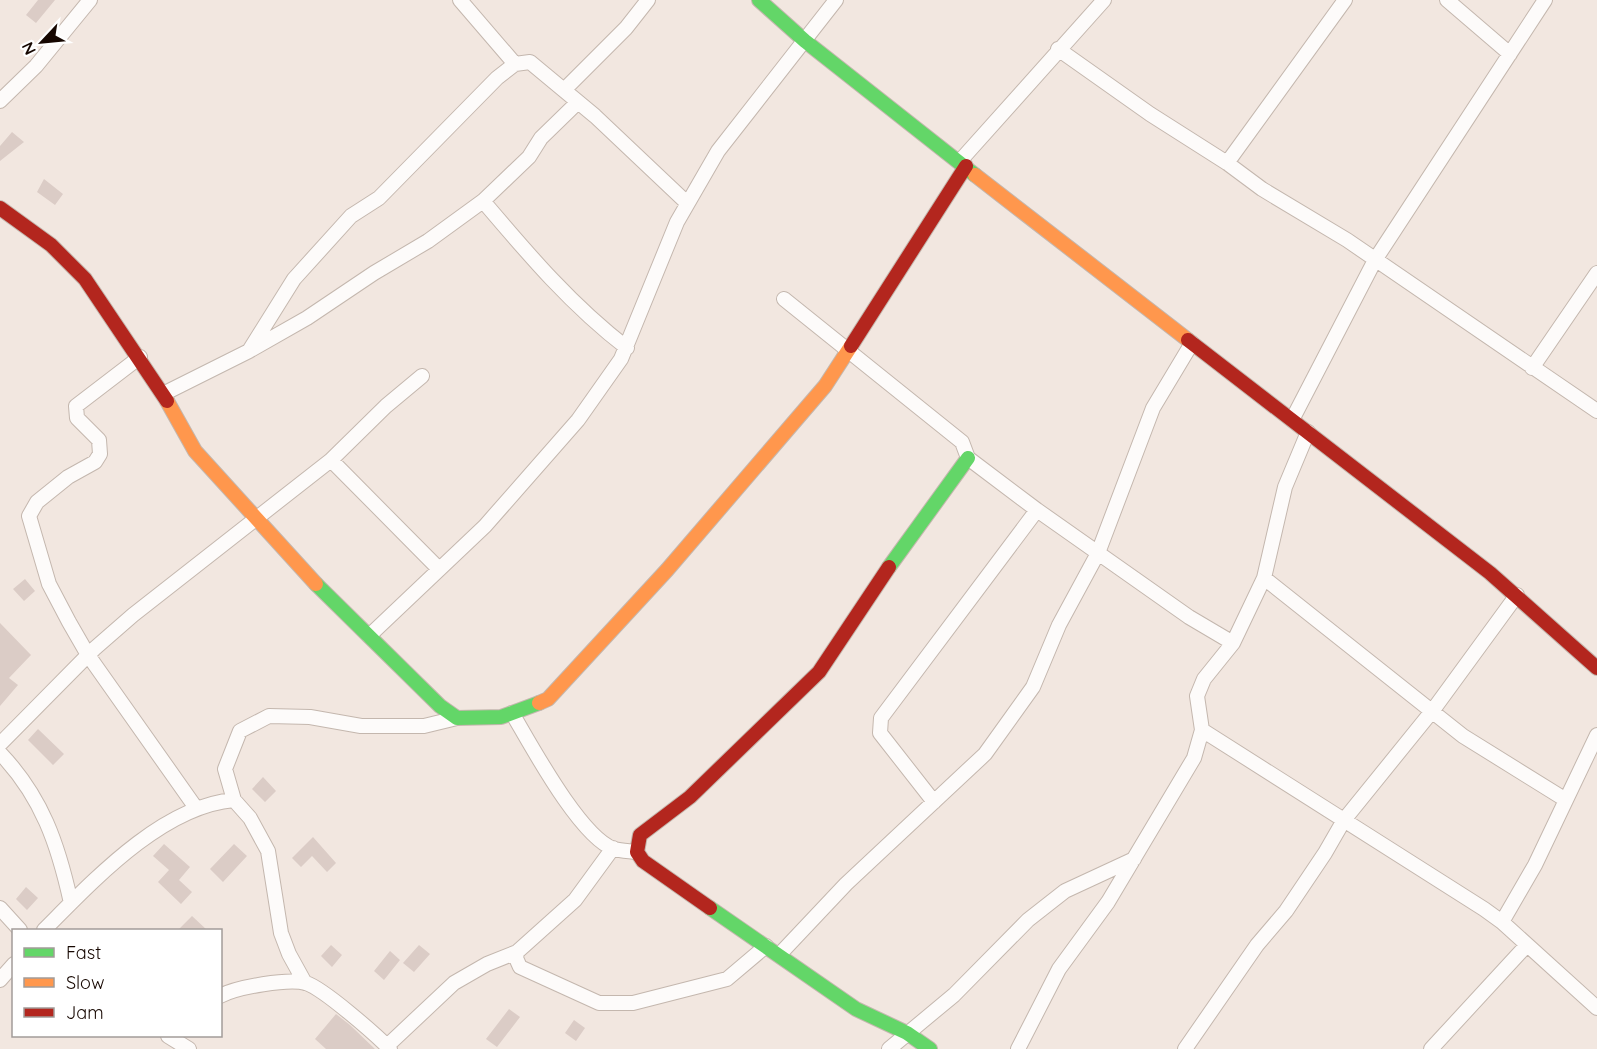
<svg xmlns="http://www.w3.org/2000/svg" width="1597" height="1049" font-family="Quicksand,sans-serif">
	<rect width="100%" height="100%" fill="#f2e7e0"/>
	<!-- building -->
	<path fill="#dbccc6" d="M38 0H55L36 23 26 15Z
		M12 132 24 142 0 161V146Z
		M44 179 63 194 55 205 37 192Z
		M25 579 35 591 24 601 13 589Z
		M0 623 31 655 9 678 18 685 0 706Z
		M38 729 64 754 53 765 28 740Z
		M263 777 276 791 265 802 252 789Z
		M313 837 336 863 327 872 312 856 301 867 292 858Z
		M164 844 190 867 179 880 192 892 181 904 158 882 169 870 153 856Z
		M234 844 247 856 223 882 210 869Z
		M26 887 38 898 27 910 16 899Z
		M192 916 207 930H178Z
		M331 945 342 955 332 967 321 956Z
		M419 945 430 954 414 972 403 963Z
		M390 951 400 960 384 980 374 971Z
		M509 1009 520 1017 497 1047 486 1039Z
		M336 1014 350 1025 375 1049H326L315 1039Z
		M574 1020 585 1028 576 1041 565 1033Z"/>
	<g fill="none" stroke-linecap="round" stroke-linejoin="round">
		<defs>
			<path id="street" d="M460 0 515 64
				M1345 0 1227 163 1262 189 1347 240 1597 411
				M1447 0 1510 54
				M1058 49 1150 114 1227 163
				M564 90 626 28 648 0
				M0 101 36 66 90 0
				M960 161 1104 0
				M483 201C528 254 571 305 627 348
				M784 299 962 442 968 458 1037 510 1189 617 1233 643
				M249 351 294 279 351 216 379 198 497 78 515 64 530 62 595 116 687 203
				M140 357 76 406 77 418 99 440 100 454 95 462 68 477 37 502 29 516 49 584 69 622 88 655 196 808
				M1532 368 1597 273
				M163 394 249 351 307 318 374 273 428 241 483 201 529 157 541 138 578 102
				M1292 420 1375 260 1545 0
				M331 460 439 569
				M1264 578 1463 736 1566 800
				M369 636 485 526 578 420 621 359 677 222 718 151 836 0
				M512 713C531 745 580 837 614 849 621 851 630 851 637 852
				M1202 730 1484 909 1502 922 1597 1008
				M0 744 94 649 133 615 331 460 386 406 422 376
				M0 753C42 797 58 844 71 903
				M934 802 880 733 881 718 1037 510
				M0 908 20 930
				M1502 922 1535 865 1597 735
				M44 930C93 881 162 806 234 800
				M517 952 516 958 520 967 599 1003H633L727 979 766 946
				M779 955 846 884 985 754 1033 687 1059 625 1098 553 1153 408 1192 343
				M0 980 14 964
				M305 983 289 954 281 933 268 851 250 818 234 800 225 769 240 731 269 716 310 717 361 726H424L457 718
				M220 996C237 987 289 978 306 983 324 989 375 1034 390 1049
				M168 1036 189 1049
				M387 1046 454 983 487 964 517 952 575 900 613 848
				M889 1049 954 995 1028 920 1065 891 1134 859
				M1018 1049 1059 969 1108 902 1194 758 1202 730 1197 696 1204 679 1233 643 1264 578 1285 487 1308 432
				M1185 1049 1257 945 1286 911 1325 853 1344 820 1433 710 1517 595
				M1431 1049 1526 946"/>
			<path id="fast" d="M759 0 805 41 975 175
				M889 567 968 458
				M316 584 440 706 457 718 501 717 539 703
				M710 908 856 1009 907 1033 930 1049"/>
			<path id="slow" d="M975 175 1188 340
				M167 401 195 451 316 584
				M539 703 548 699 667 570 825 386 851 346"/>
			<path id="jam" d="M0 208 51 245 85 279 167 401
				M1188 340 1490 573 1597 668
				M851 346 966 166
				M710 908 643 861 637 852 640 835 690 797 819 672 889 567"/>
		</defs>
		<!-- street casing -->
		<use href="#street" stroke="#c4b7ae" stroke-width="16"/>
		<!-- fast casing -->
		<use href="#fast" stroke="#c4b7ae" stroke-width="16"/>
		<!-- slow casing -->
		<use href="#slow" stroke="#c4b7ae" stroke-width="16"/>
		<!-- jam casing -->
		<use href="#jam" stroke="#c4b7ae" stroke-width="16"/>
		<!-- street -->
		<use href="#street" stroke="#fdfbfa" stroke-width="14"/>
		<!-- fast -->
		<use href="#fast" stroke="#63d668" stroke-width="14"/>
		<!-- slow -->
		<use href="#slow" stroke="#ff974d" stroke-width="14"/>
		<!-- jam -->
		<use href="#jam" stroke="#b3261e" stroke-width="14"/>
	</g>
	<!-- legend -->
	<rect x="12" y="929" width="210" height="108" fill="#ffffff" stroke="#a29c99" stroke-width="1.5"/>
	<rect x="24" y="948" width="30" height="9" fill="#63d668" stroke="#a29c99" stroke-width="1.5"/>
	<text x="66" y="959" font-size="18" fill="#160701">Fast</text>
	<rect x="24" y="978" width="30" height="9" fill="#ff974d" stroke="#a29c99" stroke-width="1.5"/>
	<text x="66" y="989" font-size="18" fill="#160701">Slow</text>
	<rect x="24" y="1008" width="30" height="9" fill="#b3261e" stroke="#a29c99" stroke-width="1.5"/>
	<text x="66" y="1019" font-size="18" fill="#160701">Jam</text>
	<!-- north arrow -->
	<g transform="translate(42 42) rotate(244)" stroke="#ffffff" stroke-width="4.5" paint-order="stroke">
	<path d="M0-4.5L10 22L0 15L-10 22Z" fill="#160701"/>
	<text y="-9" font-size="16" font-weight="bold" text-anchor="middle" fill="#160701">N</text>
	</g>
</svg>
